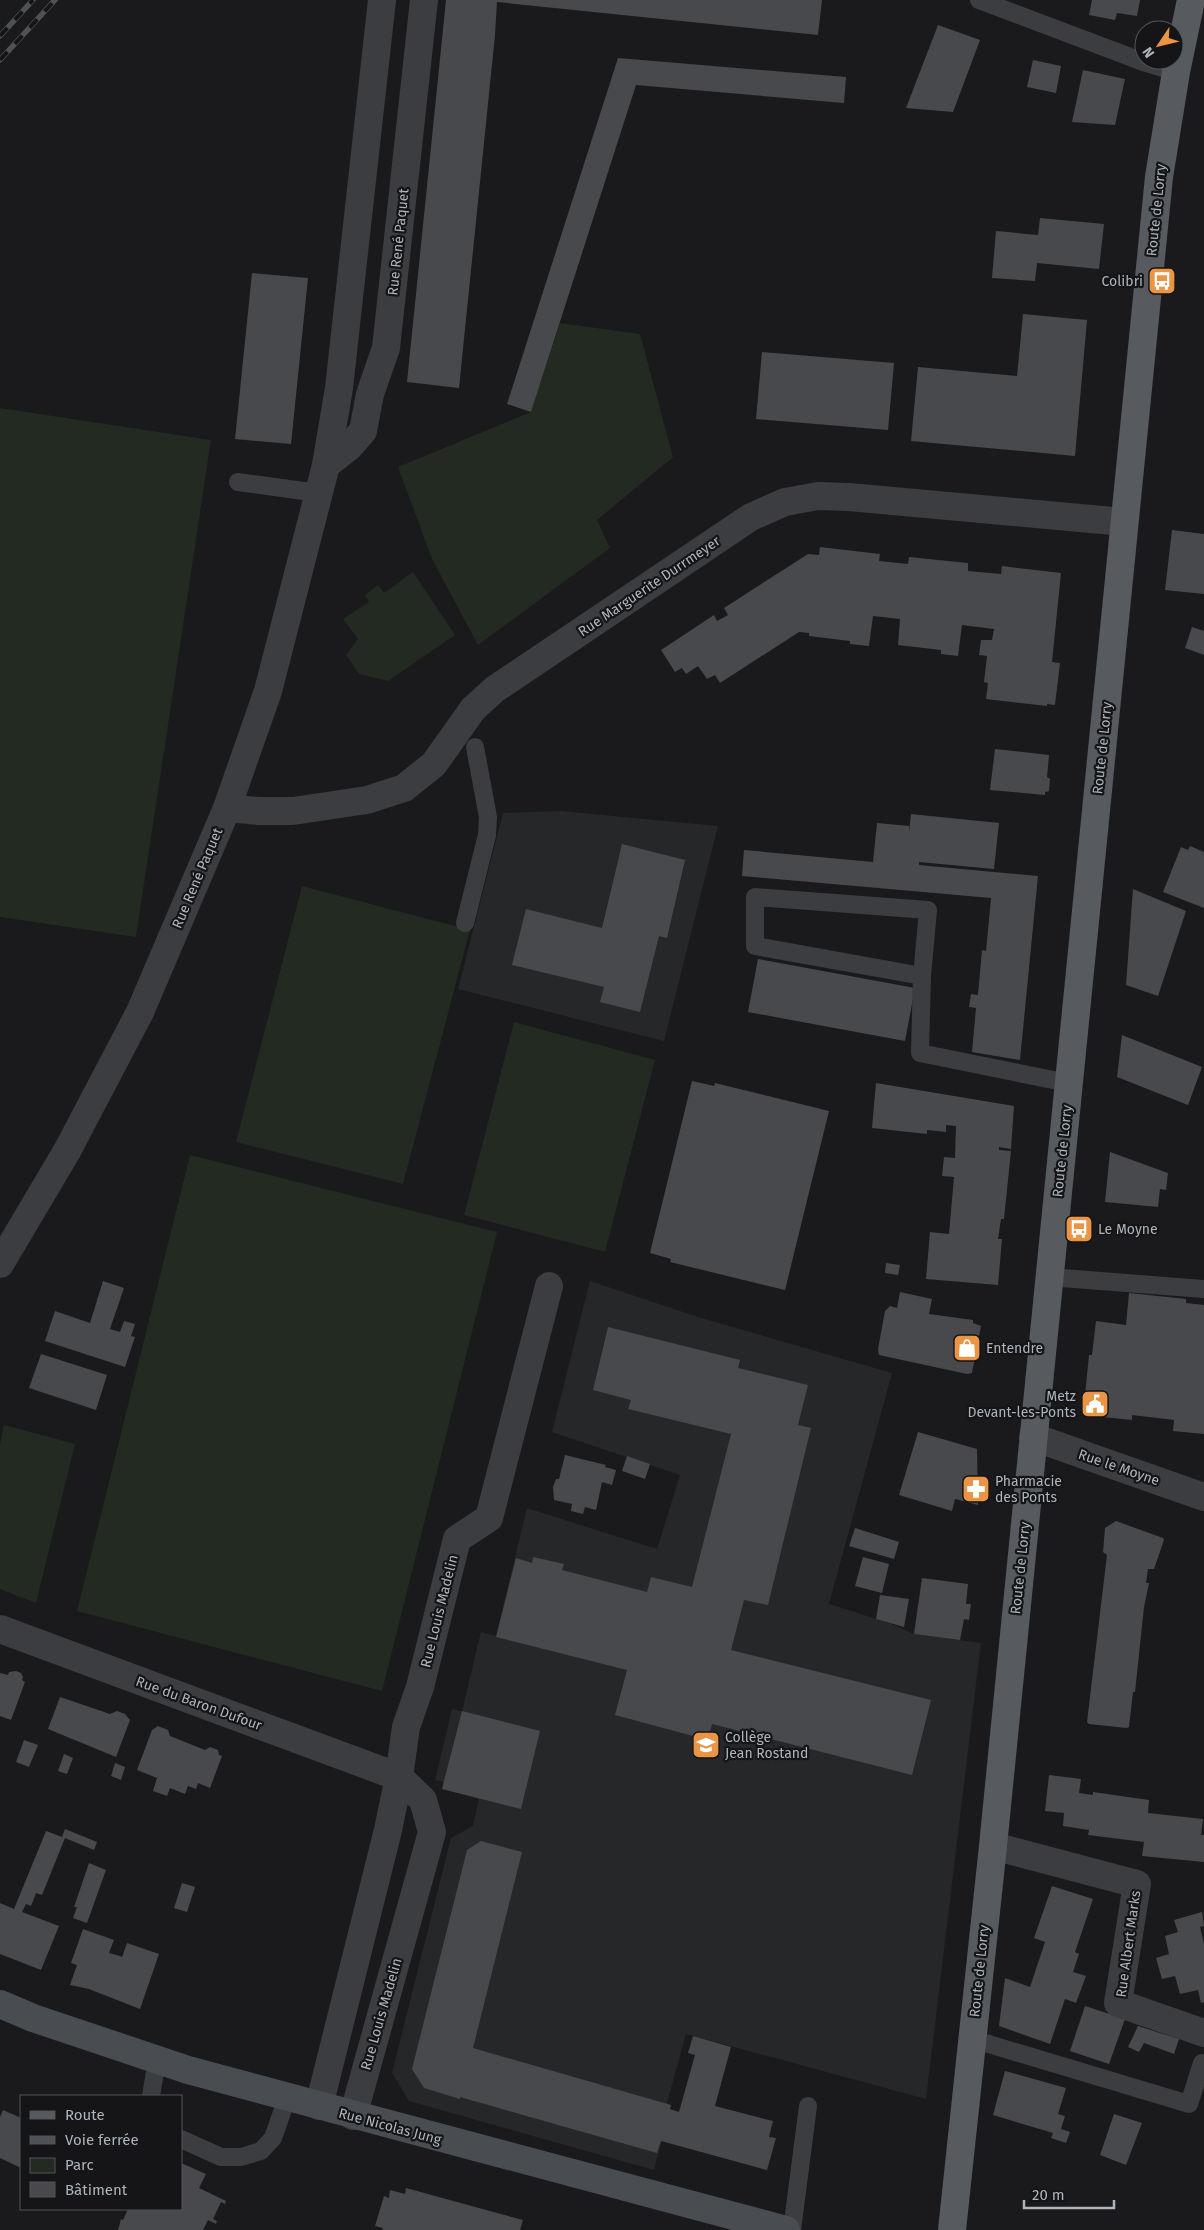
<svg xmlns="http://www.w3.org/2000/svg" width="1204" height="2230" font-family="'Fira Sans',sans-serif">
	<rect width="100%" height="100%" fill="#1a1a1c"/>
	<!-- built -->
	<path fill="#262729" d="M561 811 718 826 664 1041 458 989 503 813Z
		M590 1281 698 1317 892 1373 829 1604 889 1623 914 1634 981 1643 926 2099 686 2034 667 2103 671 2105 670 2109 654 2170 409 2101 392 2073 451 1838 473 1826 479 1799 442 1789 444 1782 435 1780 452 1709 462 1711 481 1632 496 1636 527 1508 657 1549 680 1475 552 1432Z"/>
	<!-- green -->
	<path fill="#222a22" d="M560 323 640 334 673 457 597 520 610 548 478 645 432 559 398 467 531 412Z
		M0 408 211 440 136 937 0 917Z
		M413 572 455 635 388 681 359 674 346 655 358 639 343 619 369 602 365 595 378 585 384 593Z
		M302 886 470 930 403 1184 236 1142Z
		M514 1022 655 1060 605 1252 464 1215Z
		M190 1155 497 1232 382 1691 77 1611Z
		M4 1425 75 1444 36 1603 0 1589V1444Z"/>
	<!-- building -->
	<path fill="#47494c" d="M446 0H822L818 35 497 2 495 35 459 388 407 382Z
		M1092 0H1140L1137 16 1117 13 1115 20 1089 15Z
		M938 25 980 40 953 112 906 108Z
		M618 58 846 77 844 103 636 85 531 412 507 404Z
		M1033 60 1061 66 1056 93 1027 87Z
		M1083 70 1125 79 1115 125 1072 122Z
		M1040 218 1104 224 1099 269 1037 263 1035 281 992 278 996 231 1038 235Z
		M252 273 308 278 291 444 235 439Z
		M1023 314 1087 320 1075 456 911 441 918 367 1017 376Z
		M762 352 894 363 888 430 756 419Z
		M1172 530 1204 534V594L1165 590Z
		M820 547 880 554 879 561 908 564 909 557 968 563V571L1001 574 1002 566 1061 573 1052 662 1060 663 1055 705 1047 704V706L986 699 988 683 984 682 987 656 979 655 981 640H992L994 629 962 625 958 656 941 654V650L898 645 900 619 873 616 869 646 850 644V641L809 636V633L799 632 720 683 715 675 707 679 698 666 686 674 682 668 675 672 661 650 714 615 717 621 728 615 724 608 808 554 819 555Z
		M1192 627 1204 631V655L1185 648Z
		M995 749 1049 755 1047 777 1050 779 1049 791 1045 792V795L990 790Z
		M911 814 999 823 994 869 919 862V865L1038 876 1020 1060 972 1052 976 1008 969 1007 971 994 978 995 982 950 986 951 991 898 742 876 744 850 873 862 877 823 909 826V833Z
		M622 844 685 860 667 938 659 936 640 1012 600 1002 604 987 512 965 526 909 602 928Z
		M1190 846 1204 852V908L1163 892 1181 847 1188 850Z
		M1133 889 1186 911 1158 996 1126 985Z
		M758 959 915 988 905 1041 748 1012Z
		M1122 1035 1202 1067 1188 1105 1117 1077Z
		M692 1081 714 1086 715 1083 829 1111 785 1290 670 1262 671 1259 650 1253Z
		M876 1083 1014 1106 1011 1149 999 1147V1150L1011 1151 1004 1219H1001L998 1239H1002L998 1285 926 1279 930 1232 949 1234 954 1177 942 1176 944 1157 955 1158 956 1126 946 1125V1132L927 1130V1134L872 1128Z
		M1110 1152 1168 1173 1166 1190 1160 1189 1158 1207 1105 1202Z
		M886 1263 900 1265 898 1275 885 1273Z
		M103 1281 124 1288 110 1329 120 1332 124 1321 135 1324 131 1336 135 1337 125 1367 45 1341 55 1311 90 1323Z
		M900 1292 932 1299 929 1314 973 1320V1323L981 1326 972 1373 967 1374 879 1355 878 1349 885 1311 890 1306 897 1308Z
		M1129 1293 1186 1299V1303L1204 1305V1434L1173 1431 1174 1420 1132 1415V1420L1083 1415 1089 1355H1092L1096 1321 1126 1325Z
		M608 1327 740 1360 738 1368 808 1385 798 1425 811 1428 768 1605 744 1600 731 1650 931 1700 912 1775 712 1724 708 1740 615 1715 627 1670 496 1637 516 1558 532 1563 533 1557 564 1564 562 1570 647 1592 651 1577 692 1587 731 1434 628 1409 631 1400 593 1390Z
		M41 1354 107 1375 96 1410 29 1388Z
		M918 1432 977 1449 978 1505 955 1499 952 1511 899 1495Z
		M565 1455 606 1465 605 1467 616 1470 612 1485 602 1482 596 1510 585 1507 583 1514 571 1511 572 1504 554 1500 553 1487 556 1479H559Z
		M627 1456 650 1464 645 1479 622 1471Z
		M1116 1521 1163 1538 1164 1540 1154 1569H1148L1146 1583H1149L1144 1607 1135 1692H1133L1129 1727 1127 1728 1089 1724 1087 1722 1107 1555 1103 1552 1105 1528Z
		M855 1528 899 1542 894 1559 849 1546Z
		M863 1557 889 1564 882 1593 855 1586Z
		M922 1578 968 1584 966 1604H971L969 1620 964 1619 960 1640 914 1634Z
		M880 1595 909 1599 904 1627 876 1619Z
		M16 1671 21 1673 23 1677 22 1680 25 1682 11 1720 0 1716V1673L8 1675 9 1672Z
		M60 1697 110 1714 117 1711 125 1714 130 1720 116 1757 48 1729Z
		M462 1711 540 1731 521 1809 442 1789Z
		M158 1726 168 1730 170 1736 205 1750 210 1747 218 1750 219 1755 222 1756 210 1788 198 1783 196 1789 188 1786 185 1794 170 1788 167 1796 153 1791 157 1778 137 1770 152 1730Z
		M24 1740 38 1745 29 1767 16 1762Z
		M64 1754 73 1758 67 1774 58 1771Z
		M115 1763 125 1767 121 1780 111 1776Z
		M1049 1775 1081 1779 1079 1793 1093 1795V1792L1149 1800 1148 1813 1203 1819 1201 1835H1204V1862L1142 1856 1144 1842 1088 1835 1089 1830 1063 1826 1064 1813 1045 1811Z
		M65 1829 97 1842 94 1850 65 1838 42 1895 36 1893 31 1906 26 1904 22 1912 59 1926 41 1970 0 1954V1903L14 1909 46 1831 62 1837Z
		M481 1841 522 1852 473 2048 671 2105 670 2109 679 2112 695 2055 688 2053 693 2036 731 2047 715 2106 773 2121 769 2137 776 2138 767 2170 661 2141 657 2153 460 2097V2099L424 2088 412 2069 467 1850Z
		M89 1863 106 1870 87 1923 73 1918 77 1907H74Z
		M182 1883 195 1887 187 1912 174 1908Z
		M1052 1886 1093 1899 1075 1952 1079 1954 1073 1972 1086 1976 1076 2003 1065 1999 1050 2044 999 2026 1005 1978 1030 1987 1045 1942 1034 1938Z
		M1202 1912 1204 1926 1200 1927 1204 1944V2002L1201 2003 1198 1990 1180 1994 1175 1976 1162 1979 1156 1958 1169 1954 1165 1936 1178 1932 1174 1920Z
		M83 1929 114 1940 109 1953 120 1956 122 1957 127 1943 159 1954 140 2009 89 1989 70 1985 77 1965 71 1963Z
		M1085 2006 1125 2019 1109 2064 1070 2051Z
		M1138 2026 1179 2039 1174 2054 1144 2043 1139 2052 1128 2047Z
		M1005 2071 1066 2088 1058 2114 1065 2116 1061 2129 1070 2132 1066 2143 1051 2138 1053 2133 993 2115Z
		M3 2110 21 2118V2168L0 2158V2117Z
		M1114 2114 1142 2123 1126 2165 1100 2155Z
		M181 2163 206 2174 199 2188 226 2201 225 2204 221 2202 213 2219 217 2221 216 2224 208 2220 203 2230H118L121 2219 123 2220 128 2209H181Z
		M406 2188 523 2220 520 2230H382L383 2228 375 2226 384 2196 389 2198 390 2190 405 2194Z"/>
	<g fill="none" stroke-linecap="round" stroke-linejoin="round">
		<!-- service -->
		<path stroke="#3b3d41" stroke-width="18" d="M979 0 1146 63 1176 72
			M238 482 318 493
			M465 923 487 835 488 817 475 747
			M922 976 755 946V897L928 910 922 976 920 1053 1068 1083
			M1049 1277 1204 1289
			M972 2039 1189 2104 1202 2063 1204 2064
			M151 2096 157 2060
			M181 2139 221 2157H241L261 2151 273 2138 287 2098
			M792 2230 808 2106"/>
		<!-- minor -->
		<path stroke="#3b3d41" stroke-width="28" d="M326 465 349 447 363 431 370 394 386 348 424 0
			M227 808 258 811H293L367 800 404 788 434 764 473 709 495 689 751 517 785 502 818 496 849 497 1124 522
			M0 1264 67 1151 140 1012 227 808 268 691 326 465 339 388 382 0
			M1033 1437 1204 1497
			M0 1629 399 1777 423 1800 432 1832 353 2116
			M993 1846 1137 1884 1118 2003 1204 2033
			M319 2106 388 1830 399 1777 406 1727 420 1687 457 1539 489 1518 549 1286"/>
		<!-- secondary -->
		<path stroke="#494d51" stroke-width="28" d="M0 2004 33 2018 188 2070 786 2230"/>
		<!-- primary -->
		<path stroke="#575b60" stroke-width="28" d="M952 2230 993 1846 1159 177 1176 72 1191 0"/>
		<defs>
			<path id="rail" d="M0 36 33 0
				M0 60 55 0"/>
		</defs>
		<!-- rail casing -->
		<use href="#rail" stroke="#4e5256" stroke-width="5.5"/>
		<!-- rail -->
		<use href="#rail" stroke="#151517" stroke-width="4" stroke-dasharray="11" stroke-linecap="butt"/>
	</g>
	<!-- icons -->
	<defs>
		<symbol id="bus-square" viewBox="-11 -11 22 22"><rect x="-9" y="-9" width="18" height="18" rx="4" fill="#ea9445" stroke="#151517"/><path d="M-5-6H5V4H4V6H2V4H-2V6H-4V4H-5ZM-3.5-4V0h7V-4ZM-3.5 1.2v1.5H-2V1.2ZM2 1.2v1.5H3.5V1.2Z" fill="#fff"/></symbol>
		<symbol id="shop-square" viewBox="-11 -11 22 22"><rect x="-9" y="-9" width="18" height="18" rx="4" fill="#ea9445" stroke="#151517"/><path d="M-5-2.5h2.3a2.7 3.5 0 0 1 5.4 0H5L5.5 6h-11ZM-1.5-2.5h3a1.5 2.3 0 0 0-3 0Z" fill="#fff"/></symbol>
		<symbol id="civic-square" viewBox="-11 -11 22 22"><rect x="-9" y="-9" width="18" height="18" rx="4" fill="#ea9445" stroke="#151517"/><path d="M-.6-6.5H3V-4.5H.6V-3L4-1V1h2V6H-6V1h2V-1L-.6-3ZM-1.2 2.5V6h2.4V2.5Z" fill="#fff"/></symbol>
		<symbol id="pharmacy-square" viewBox="-11 -11 22 22"><rect x="-9" y="-9" width="18" height="18" rx="4" fill="#ea9445" stroke="#151517"/><path d="M-2-6h4v4h4v4h-4v4h-4v-4h-4v-4h4Z" fill="#fff"/></symbol>
		<symbol id="school-square" viewBox="-11 -11 22 22"><rect x="-9" y="-9" width="18" height="18" rx="4" fill="#ea9445" stroke="#151517"/><path d="M0-5L7-2L0 1L-7-2ZM-4 1L0 2.5L4 1V4Q0 6-4 4Z" fill="#fff"/></symbol>
	</defs>
	<g fill-rule="evenodd">
		<use href="#bus-square" x="1146" y="265" width="32" height="32"/>
		<use href="#bus-square" x="1063" y="1213" width="32" height="32"/>
		<use href="#shop-square" x="951" y="1332" width="32" height="32"/>
		<use href="#civic-square" x="1079" y="1388" width="32" height="32"/>
		<use href="#pharmacy-square" x="960" y="1473" width="32" height="32"/>
		<use href="#school-square" x="690" y="1729" width="32" height="32"/>
	</g>
	<g text-anchor="middle" stroke-width="4.5" stroke-linejoin="round" paint-order="stroke">
		<!-- street labels -->
		<g font-size="14" fill="#adb4bb" stroke="#151517">
			<text transform="translate(1156 210) rotate(-84)" y="5">Route de Lorry</text>
			<text transform="translate(398 242) rotate(-84)" y="5">Rue René Paquet</text>
			<text transform="translate(649 586) rotate(-34)" y="5">Rue Marguerite Durrmeyer</text>
			<text transform="translate(1102 748) rotate(-84)" y="5">Route de Lorry</text>
			<text transform="translate(197 878) rotate(-67)" y="5">Rue René Paquet</text>
			<text transform="translate(1062 1151) rotate(-84)" y="5">Route de Lorry</text>
			<text transform="translate(1119 1467) rotate(19)" y="5">Rue le Moyne</text>
			<text transform="translate(1020 1568) rotate(-84)" y="5">Route de Lorry</text>
			<text transform="translate(439 1611) rotate(-76)" y="5">Rue Louis Madelin</text>
			<text transform="translate(199 1703) rotate(20)" y="5">Rue du Baron Dufour</text>
			<text transform="translate(1128 1944) rotate(-82)" y="5">Rue Albert Marks</text>
			<text transform="translate(979 1971) rotate(-84)" y="5">Route de Lorry</text>
			<text transform="translate(381 2014) rotate(-74)" y="5">Rue Louis Madelin</text>
			<text transform="translate(390 2126) rotate(15)" y="5">Rue Nicolas Jung</text>
		</g>
		<!-- poi labels -->
		<g font-size="14" fill="#adb4bb" stroke="#151517" text-anchor="start">
			<text x="1143" y="286" text-anchor="end">Colibri</text>
			<text x="1098" y="1234">Le Moyne</text>
			<text x="986" y="1353">Entendre</text>
			<text x="1076" y="1401" text-anchor="end">Metz<tspan x="1076" dy="16">Devant-les-Ponts</tspan></text>
			<text x="995" y="1486">Pharmacie<tspan x="995" dy="16">des Ponts</tspan></text>
			<text x="725" y="1742">Collège<tspan x="725" dy="16">Jean Rostand</tspan></text>
		</g>
	</g>
	<!-- legend -->
	<rect x="20" y="2095" width="162" height="115" fill="#151517" stroke="#525559"/>
	<rect x="30" y="2111" width="25" height="8" fill="#575b60" stroke="#525559"/>
	<text x="65" y="2120" font-size="15" fill="#adb4bb">Route</text>
	<rect x="30" y="2136" width="25" height="8" fill="#4e5256" stroke="#525559"/>
	<text x="65" y="2145" font-size="15" fill="#adb4bb">Voie ferrée</text>
	<rect x="30" y="2158" width="25" height="15" fill="#222a22" stroke="#525559"/>
	<text x="65" y="2170" font-size="15" fill="#adb4bb">Parc</text>
	<rect x="30" y="2182" width="25" height="15" fill="#47494c" stroke="#525559"/>
	<text x="65" y="2195" font-size="15" fill="#adb4bb">Bâtiment</text>
	<!-- north arrow -->
	<g transform="translate(1159 45) rotate(235)"><circle r="24" fill="#151517" stroke="#525559"/>
	<path d="M0-4L9 19L0 12L-9 19Z" fill="#ea9445"/>
	<text y="-8" font-size="14" font-weight="bold" text-anchor="middle" fill="#adb4bb">N</text>
	</g>
	<!-- scale -->
	<path d="M1024 2200v8h90v-8" fill="none" stroke="#adb4bb" stroke-width="2.5"/>
	<text x="1032" y="2200" font-size="15" fill="#adb4bb" stroke="#151517" stroke-width="4" paint-order="stroke">20 m</text>
</svg>
